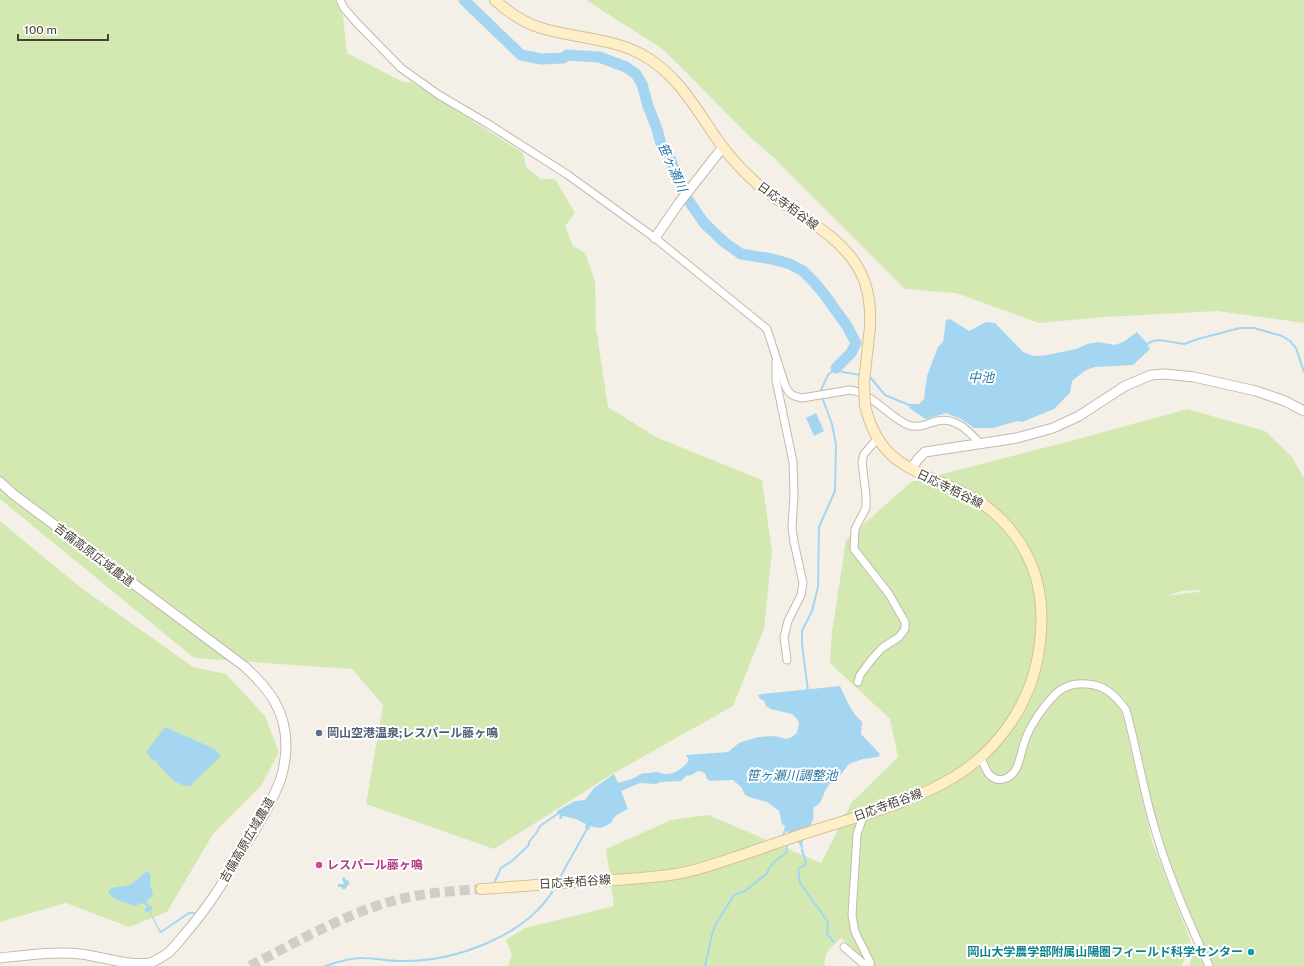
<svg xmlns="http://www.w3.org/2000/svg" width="1304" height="966" font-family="'Public Sans','Noto Sans JP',sans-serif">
	<rect width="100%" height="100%" fill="#f4f0e8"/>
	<!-- green -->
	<path fill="#d3e9b1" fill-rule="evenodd" d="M0 0H335L343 16 347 53 401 81 413 83 523 153 526 167 541 179H555L575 213 565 226 573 246 585 253 595 281 596 328 608 407 656 437 762 480 772 552 764 629 733 706 614 773 494 849 366 804 383 705 352 669 194 658 0 499Z
		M586 0H1304V323L1217 311 1104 317 1039 323 956 293 905 289 773 157 751 138 664 50Z
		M1187 409 1265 431 1292 457 1304 478V966H1189L1199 937 1188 912 1158 829 1130 710 1124 699 1114 690 1124 720 1152 841 1191 942 1182 966H869L841 938C832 947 823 953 825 966H508L512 955 506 940 525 928 614 906 606 849 671 820 708 815 821 863 852 802 898 757 890 719 830 663 832 632 846 540 911 482 1067 442ZM1201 590 1198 592 1166 596 1182 591Z
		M0 521 80 587 193 667 226 674 265 716 279 752 261 786 213 834 167 912 129 927 66 903 0 922Z"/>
	<!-- water -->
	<path fill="#a4d6f2" d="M950 319 969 331 986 322 995 323 1023 352 1034 356 1047 355 1076 349 1087 344 1098 342 1115 345 1123 342 1137 332 1146 342 1150 349 1133 365 1095 367 1086 370 1072 381 1070 393 1054 409 1022 422 1017 421 993 428H974L961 419 946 413 927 419 924 418 908 407 919 404 924 399 927 376 938 347 943 342 946 320Z
		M816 413 824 431 814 436 806 418Z
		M840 686C846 699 851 712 862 722L861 734 880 754 878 757 863 759 849 764 838 778 833 780 826 789 820 803 813 808C816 821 808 828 803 839 802 843 803 848 803 852 799 841 795 836 784 830L785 826 782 824 779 811 767 802 749 797 744 794 742 788 733 780 710 781 707 779 705 773 700 771 696 772 692 775 686 776 681 781 661 782 656 784 640 783 621 791 628 809C621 813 614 815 611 823 603 828 599 829 590 826L589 830 585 828 586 824 576 819 563 816 561 819H559L560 815 557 813V811L575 801 585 800 594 788 614 774 618 783 632 779 643 773C648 774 651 772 656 772 659 772 662 774 665 774 674 775 685 767 689 760L686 755 728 752 739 743 758 737 775 736 786 739 792 737 797 733 799 723 797 719 792 714 771 709 766 706 764 701 760 699 758 695 762 694Z
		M165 727 215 749 221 756 190 786C174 786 164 771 155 760L153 761 146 752Z
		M148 871 151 876 150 884 153 895 146 902 149 906 151 905 153 909 150 911 161 932 160 933 149 911 146 913 144 909 147 907 145 904 141 903 135 906C126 903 113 900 108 892L111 888 130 885Z
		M344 877 346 880 349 881V884L345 889H343L341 887H338V884H344L342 878Z"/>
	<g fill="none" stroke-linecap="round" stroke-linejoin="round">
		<!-- stream -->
		<path stroke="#a4d6f2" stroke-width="2" d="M1145 345 1153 341 1159 340 1184 344 1198 339 1240 328H1254L1282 336 1290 341 1296 348 1304 372
			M867 376 870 377 885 395 909 405H916
			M821 393V390L828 375 836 368 842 372 861 375
			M808 691 802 644V631L812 611 818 587 819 527 835 491 836 445 832 424 822 397
			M782 837 786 829
			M802 850 806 862 805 865 798 869 800 883 828 922 827 934 834 942
			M559 879 588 827
			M495 881 501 868 512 861 529 845V842L537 832 540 826 559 813
			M160 931 161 932 189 913H194
			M325 966C337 962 349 958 361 958 374 958 388 961 401 961 454 962 528 936 555 887
			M705 966 712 934 716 924 734 895 745 891 766 874 773 863 786 853 787 848 785 843"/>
		<!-- river -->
		<path stroke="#a4d6f2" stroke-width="11" d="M464 0 521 55 541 59 563 58 567 55 599 57 626 67 636 74 642 84 648 106 657 129 661 144 668 152 682 191 704 223 724 242 741 254 772 259 790 264 803 271 814 282 824 294 847 326 856 343 851 353 836 368"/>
		<!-- secondary-tunnel -->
		<path stroke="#d2cdc5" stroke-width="10" stroke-dasharray="10 5" stroke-linecap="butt" d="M250 966C295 943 344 914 393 901 422 893 451 891 481 889"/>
		<defs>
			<path id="minor" d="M340 0 344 8 356 22 401 68 439 95 490 125 568 175 655 238 767 329 785 385C789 394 792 396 802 398L850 390C871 392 889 417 908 425 927 432 938 409 964 428 970 433 975 437 979 443
				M776 362V380L793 462 794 496 792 527 794 542 803 583 801 595 788 621 784 637 787 660
				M858 682 860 675 872 659 882 648 899 637 905 629V622L889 594 854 549 855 529 866 508V495L862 462 864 454 878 438
				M981 757C983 763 985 768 988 773 998 785 1011 779 1017 767 1021 758 1022 747 1026 738 1029 729 1034 722 1039 714 1052 696 1063 681 1087 684 1105 685 1116 696 1126 710 1136 746 1142 783 1152 819 1166 870 1187 918 1209 966
				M864 814 857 834 852 915 855 932 870 962V966
				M844 947 866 966"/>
			<path id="tertiary" d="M655 238 679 203 723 147
				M911 469 918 459 925 452 1017 438 1053 428 1079 416 1125 386 1151 375 1165 374 1194 377 1256 391 1285 401 1304 411
				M0 482 13 494 244 666C269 689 286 710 286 746 286 757 284 767 281 778 272 803 258 825 244 848 226 878 208 908 184 935 179 941 174 948 168 953 162 957 156 961 150 963 128 966 103 957 81 954 54 951 27 955 0 958"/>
			<path id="secondary" d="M495 0C508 12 524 23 541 28 574 38 611 38 641 54 679 74 698 113 722 146 731 158 742 170 753 180 785 211 833 227 857 266 869 285 871 306 870 327
				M481 889C513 887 546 884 579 882 611 880 644 879 676 874 696 871 714 864 733 858 756 850 779 842 803 834 852 818 910 804 954 777 997 751 1029 706 1038 656 1044 622 1043 586 1027 555 1014 529 992 507 966 494 917 469 879 467 865 405"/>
		</defs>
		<!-- minor casing -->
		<use href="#minor" stroke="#c3baae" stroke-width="9"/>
		<!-- tertiary casing -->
		<use href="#tertiary" stroke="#c3baae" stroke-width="11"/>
		<!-- secondary casing -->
		<use href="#secondary" stroke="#d5c198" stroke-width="12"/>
		<!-- minor -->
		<use href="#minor" stroke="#fff" stroke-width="7"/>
		<!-- tertiary -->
		<use href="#tertiary" stroke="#fff" stroke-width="9"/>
		<!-- secondary -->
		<use href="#secondary" stroke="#ffefc8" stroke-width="10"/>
		<defs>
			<path id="secondary-bridge" d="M865 405 864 382 870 327"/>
		</defs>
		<!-- secondary-bridge casing -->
		<use href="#secondary-bridge" stroke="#d5c198" stroke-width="12" stroke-linecap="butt"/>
		<!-- secondary-bridge -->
		<use href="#secondary-bridge" stroke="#ffefc8" stroke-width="10"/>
	</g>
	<!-- markers -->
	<circle fill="#5c6f8a" stroke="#fff" stroke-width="1.5" cx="319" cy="733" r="4"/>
	<circle fill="#d1479c" stroke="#fff" stroke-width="1.5" cx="319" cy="865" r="4"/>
	<circle fill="#0f9aa8" stroke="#fff" stroke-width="1.5" cx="1251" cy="952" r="4"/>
	<g text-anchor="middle" stroke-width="4" stroke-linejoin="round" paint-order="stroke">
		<!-- street labels -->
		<g font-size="12" fill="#484037" stroke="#fff">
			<text transform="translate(788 206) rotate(36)" y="4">日応寺栢谷線</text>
			<text transform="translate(950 489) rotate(26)" y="4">日応寺栢谷線</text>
			<text transform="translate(94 555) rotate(37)" y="4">吉備高原広域農道</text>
			<text transform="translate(888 805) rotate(-20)" y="4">日応寺栢谷線</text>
			<text transform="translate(247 840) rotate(-60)" y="4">吉備高原広域農道</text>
			<text transform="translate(575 882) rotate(-4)" y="4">日応寺栢谷線</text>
		</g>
		<!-- service labels -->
		<g font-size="12" font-weight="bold" fill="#4e5e75" stroke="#fff" text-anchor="start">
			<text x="327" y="737">岡山空港温泉;レスパール藤ヶ鳴</text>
		</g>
		<!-- hotel labels -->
		<g font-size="12" font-weight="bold" fill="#b23c85" stroke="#fff" text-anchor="start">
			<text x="327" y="869">レスパール藤ヶ鳴</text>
		</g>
		<!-- culture labels -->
		<g font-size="12" font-weight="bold" fill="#0d838f" stroke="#fff" text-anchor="end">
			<text x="1243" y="956">岡山大学農学部附属山陽圏フィールド科学センター</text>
		</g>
		<!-- water labels -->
		<g font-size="13" font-style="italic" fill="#2a78a6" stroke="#fff">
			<text transform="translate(673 167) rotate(66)" y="5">笹ヶ瀬川</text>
			<text x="981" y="382">中池</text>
			<text x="792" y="780">笹ヶ瀬川調整池</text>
		</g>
	</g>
	<!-- scale -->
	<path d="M18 34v6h90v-6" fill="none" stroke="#484037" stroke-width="2"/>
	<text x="24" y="34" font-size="12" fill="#484037" stroke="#ffffff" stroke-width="3" paint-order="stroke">100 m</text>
</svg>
